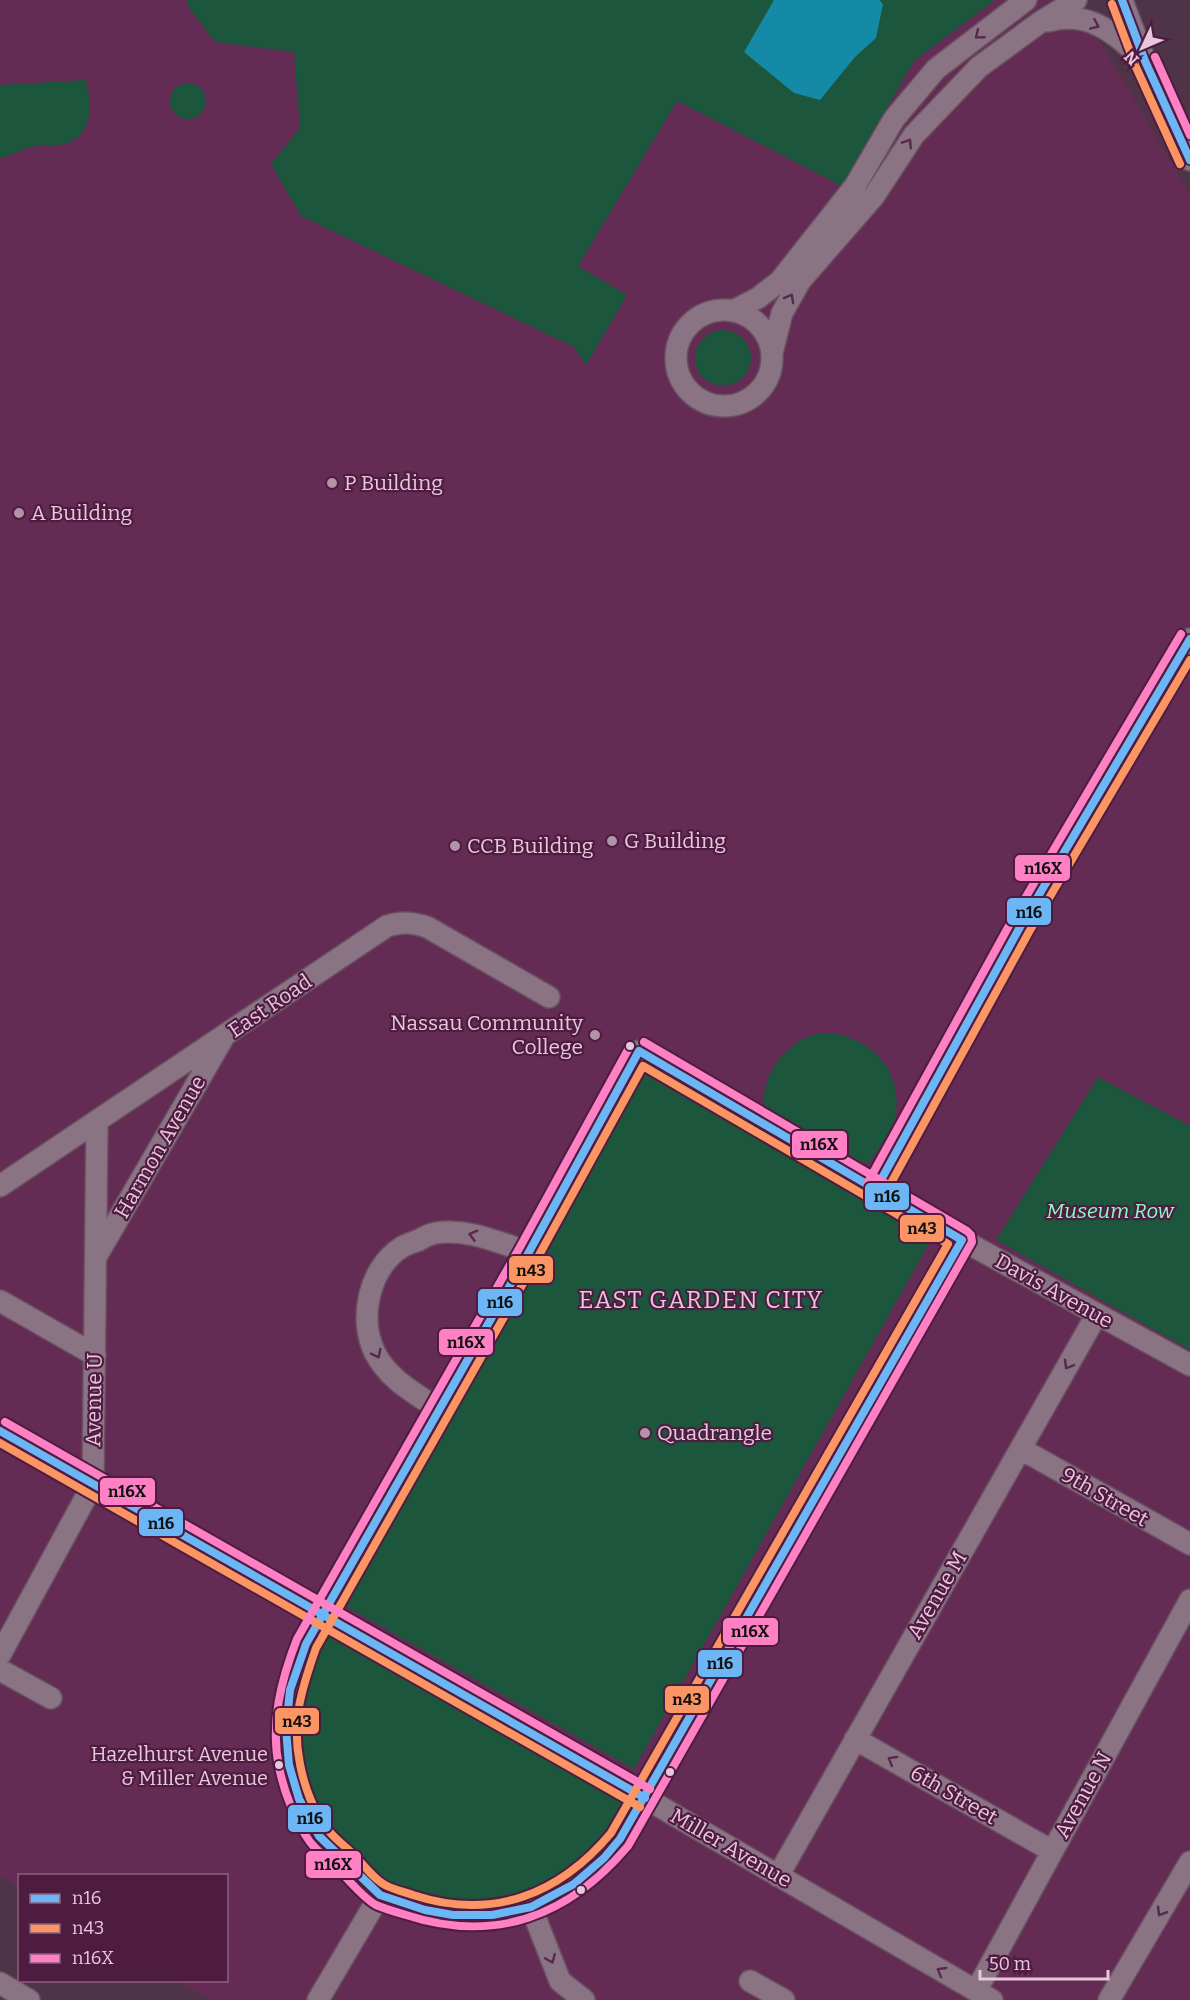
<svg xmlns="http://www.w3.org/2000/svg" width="1190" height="2000" font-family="Bitter,serif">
	<rect width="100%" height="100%" fill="#4f3347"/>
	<!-- built -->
	<path fill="#642c54" d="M0 0H1075L1190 194V2000H211L178 1981 226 1980V1876H20L19 1888 0 1876Z"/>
	<!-- green -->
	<path fill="#1b563d" d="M188 0H995L914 61 842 186 677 101 578 266 627 295 586 365 574 347 301 216 271 164 300 128 294 52 215 42 187 5Z
		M86 80C91 103 95 136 64 144 55 146 45 144 36 146 23 148 13 155 0 158V85Z
		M170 101a18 18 0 1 1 36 0a18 18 0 1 1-36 0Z
		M695 358a28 28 0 1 1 56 0a28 28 0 1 1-56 0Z
		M834 1033C875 1041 904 1074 895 1118 893 1131 877 1151 869 1163L858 1161 765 1107C759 1079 784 1045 810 1036 818 1033 826 1033 834 1033Z
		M643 1073 931 1240 634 1769 342 1604Z
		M1098 1077 1190 1126V1350L996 1240Z
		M326 1635 628 1805 605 1844 559 1883 516 1903 453 1905 381 1885 342 1851 313 1809 296 1761V1711L306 1672Z"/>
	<!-- water -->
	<path fill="#148aa7" d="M774 0H879L883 4 876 38 855 57 820 100 794 93 744 52Z"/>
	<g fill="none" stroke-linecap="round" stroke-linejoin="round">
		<defs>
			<path id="minor" d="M1122 0 1145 61 1190 160
				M1048 21C1090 10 1113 33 1142 58
				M676 358a48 48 0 1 1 96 0a48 48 0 1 1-96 0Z
				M733 311 758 298 780 281 855 186 894 119 936 69 1026 0
				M772 353 782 313 800 281 874 196 914 135 979 67 1039 23 1076 0
				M0 1186 387 926C402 922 412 922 427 927L549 997
				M876 1189 1020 927 1190 639
				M962 1240 872 1394 645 1798C614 1848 589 1883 532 1906 493 1923 419 1915 381 1895 373 1890 365 1880 358 1873 345 1861 328 1850 318 1836 304 1816 293 1788 289 1764 285 1741 286 1715 290 1692 293 1676 301 1660 306 1644L529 1252 639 1051 962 1240 1190 1365
				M96 1257 222 1040
				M0 1301 95 1355
				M440 1410C416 1394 389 1380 375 1353 358 1318 369 1268 402 1247 407 1244 414 1242 419 1240 424 1237 430 1234 436 1233 468 1228 499 1243 529 1252
				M0 1431 645 1798 992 2000
				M1021 1449 1190 1544
				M0 1655 93 1484 97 1121
				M0 1670 51 1698
				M855 1739 1052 1851
				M778 1876 1097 1314
				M531 1907 560 1981 584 2000
				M750 1981 784 2000
				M0 1983 29 2000
				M976 1991 1190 1600
				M318 2000 380 1895
				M1109 2000 1190 1862"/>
		</defs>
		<!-- minor casing -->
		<use href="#minor" stroke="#695061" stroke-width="24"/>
		<!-- minor -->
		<use href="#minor" stroke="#8a7382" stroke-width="21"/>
		<defs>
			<path id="bus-1" d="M1122 0 1145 61 1190 160
				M639 1051 962 1240 620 1839 604 1858 574 1884 531 1907 492 1915H453L425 1910 380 1895 319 1836 299 1799 289 1765 286 1729 290 1690 306 1644 529 1252Z
				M876 1189 1020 927 1190 639
				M0 1431 645 1798"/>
			<path id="bus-2" d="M1112 4 1135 65 1180 164
				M643 1066 948 1244 611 1833C559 1895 492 1921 413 1895 405 1892 395 1890 387 1886 375 1881 364 1865 354 1855 346 1847 335 1839 328 1830 314 1813 304 1786 300 1764 291 1721 302 1688 316 1648L538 1257Z
				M885 1194 1029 932 1190 660
				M0 1443 640 1807"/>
			<path id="bus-3" d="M1155 57 1190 135
				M630 1046 520 1247 297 1639C281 1680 270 1723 279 1767 284 1792 295 1821 310 1842 317 1851 328 1859 336 1867 347 1878 363 1898 376 1905 385 1909 396 1912 406 1915 495 1944 569 1916 628 1846L972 1242 971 1235 967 1231 644 1042
				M867 1184 1011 922 1181 634
				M5 1422 650 1789"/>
		</defs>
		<!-- bus-1 casing -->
		<use href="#bus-1" stroke="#4f1c41" stroke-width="12"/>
		<!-- bus-2 casing -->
		<use href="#bus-2" stroke="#4f1c41" stroke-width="12"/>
		<!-- bus-3 casing -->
		<use href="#bus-3" stroke="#4f1c41" stroke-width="12"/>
		<!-- bus-1 -->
		<use href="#bus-1" stroke="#6db6f5" stroke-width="8"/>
		<!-- bus-2 -->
		<use href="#bus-2" stroke="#fb9564" stroke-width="8"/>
		<!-- bus-3 -->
		<use href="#bus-3" stroke="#ff80c5" stroke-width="8"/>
	</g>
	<!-- one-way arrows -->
	<defs><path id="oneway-chevron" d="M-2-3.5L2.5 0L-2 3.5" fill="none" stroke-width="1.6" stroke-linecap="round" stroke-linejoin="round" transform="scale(1.5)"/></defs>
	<g stroke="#58294b">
		<use href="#oneway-chevron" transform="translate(1095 25) rotate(23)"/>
		<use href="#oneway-chevron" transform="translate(979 35) rotate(141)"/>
		<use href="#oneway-chevron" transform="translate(908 143) rotate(-57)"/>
		<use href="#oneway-chevron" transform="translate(790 298) rotate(-61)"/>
		<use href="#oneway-chevron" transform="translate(473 1235) rotate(-165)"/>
		<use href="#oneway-chevron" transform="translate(377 1354) rotate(63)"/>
		<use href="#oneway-chevron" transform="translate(1068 1365) rotate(120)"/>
		<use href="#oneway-chevron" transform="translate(892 1760) rotate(-150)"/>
		<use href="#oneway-chevron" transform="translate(1161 1912) rotate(121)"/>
		<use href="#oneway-chevron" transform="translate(551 1959) rotate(68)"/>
		<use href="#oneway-chevron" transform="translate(941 1971) rotate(-150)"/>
	</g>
	<!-- markers -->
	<g fill="#b293a8" stroke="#4f1c41" stroke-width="2">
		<circle cx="332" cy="483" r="6"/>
		<circle cx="19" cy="513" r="6"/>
		<circle cx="612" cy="841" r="6"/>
		<circle cx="455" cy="846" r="6"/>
		<circle cx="595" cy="1035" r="6"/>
		<circle cx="645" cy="1433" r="6"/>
	</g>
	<g fill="#e8c7dd" stroke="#4f1c41" stroke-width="2">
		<circle cx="630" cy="1046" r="5"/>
		<circle cx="279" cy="1765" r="5"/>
		<circle cx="670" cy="1772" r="5"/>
		<circle cx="581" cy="1890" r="5"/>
	</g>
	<g text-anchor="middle" stroke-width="4.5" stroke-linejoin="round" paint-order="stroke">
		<!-- bus labels -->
		<g font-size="20" fill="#e8c7dd" stroke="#4f1c41" text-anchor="end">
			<text x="268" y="1761">Hazelhurst Avenue<tspan x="268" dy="24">&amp; Miller Avenue</tspan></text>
		</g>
		<!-- poi labels -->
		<g font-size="21" fill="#e8c7dd" stroke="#4f1c41" text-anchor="start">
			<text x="344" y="490">P Building</text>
			<text x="31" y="520">A Building</text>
			<text x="624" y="848">G Building</text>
			<text x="467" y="853">CCB Building</text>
			<text x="583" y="1030" text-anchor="end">Nassau Community<tspan x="583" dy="24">College</tspan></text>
			<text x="657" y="1440">Quadrangle</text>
		</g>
		<!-- street labels -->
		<g font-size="21" fill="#e8c7dd" stroke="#4f1c41">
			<text transform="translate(270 1006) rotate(-34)" y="7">East Road</text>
			<text transform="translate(160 1147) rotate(-60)" y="7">Harmon Avenue</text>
			<text transform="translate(1054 1291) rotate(29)" y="7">Davis Avenue</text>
			<text transform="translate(94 1400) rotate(-89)" y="7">Avenue U</text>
			<text transform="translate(1105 1497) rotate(30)" y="7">9th Street</text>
			<text transform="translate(937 1595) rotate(-60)" y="7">Avenue M</text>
			<text transform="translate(954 1795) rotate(30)" y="7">6th Street</text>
			<text transform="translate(1083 1795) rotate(-61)" y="7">Avenue N</text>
			<text transform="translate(731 1848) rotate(30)" y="7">Miller Avenue</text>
		</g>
		<!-- park labels -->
		<g font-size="21" font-style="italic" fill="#8afac0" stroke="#4f1c41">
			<text x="1110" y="1218">Museum Row</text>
		</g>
		<!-- quarter labels -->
		<g font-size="24" letter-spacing="1.5" fill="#e8c7dd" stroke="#4f1c41">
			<text x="701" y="1308">EAST GARDEN CITY</text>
		</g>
	</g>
	<g stroke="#4f1c41" stroke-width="2">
		<rect x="1014" y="854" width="57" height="28" rx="6" fill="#ff80c5"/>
		<rect x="1006" y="897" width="46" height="29" rx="6" fill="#6db6f5"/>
		<rect x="791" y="1130" width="57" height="29" rx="6" fill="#ff80c5"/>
		<rect x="864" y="1182" width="46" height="29" rx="6" fill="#6db6f5"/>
		<rect x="899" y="1214" width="46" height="29" rx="6" fill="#fb9564"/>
		<rect x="508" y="1255" width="46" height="29" rx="6" fill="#fb9564"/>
		<rect x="477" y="1288" width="46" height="29" rx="6" fill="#6db6f5"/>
		<rect x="438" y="1328" width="56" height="28" rx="6" fill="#ff80c5"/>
		<rect x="99" y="1477" width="57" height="29" rx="6" fill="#ff80c5"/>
		<rect x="138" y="1508" width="46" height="29" rx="6" fill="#6db6f5"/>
		<rect x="722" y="1617" width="57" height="29" rx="6" fill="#ff80c5"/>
		<rect x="697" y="1649" width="46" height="29" rx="6" fill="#6db6f5"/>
		<rect x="664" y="1685" width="46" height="29" rx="6" fill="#fb9564"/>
		<rect x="274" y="1707" width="46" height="28" rx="6" fill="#fb9564"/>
		<rect x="287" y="1804" width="45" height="29" rx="6" fill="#6db6f5"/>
		<rect x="305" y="1850" width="57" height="29" rx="6" fill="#ff80c5"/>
	</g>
	<g font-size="16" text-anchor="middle" font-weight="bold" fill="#111">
		<text x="1043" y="874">n16X</text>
		<text x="1029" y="918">n16</text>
		<text x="819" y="1150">n16X</text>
		<text x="887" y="1202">n16</text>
		<text x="922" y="1234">n43</text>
		<text x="531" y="1276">n43</text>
		<text x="500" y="1308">n16</text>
		<text x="466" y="1348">n16X</text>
		<text x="127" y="1497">n16X</text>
		<text x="161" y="1529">n16</text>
		<text x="750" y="1637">n16X</text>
		<text x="720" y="1669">n16</text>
		<text x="687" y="1705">n43</text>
		<text x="297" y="1727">n43</text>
		<text x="310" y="1824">n16</text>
		<text x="333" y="1870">n16X</text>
	</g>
	<!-- legend -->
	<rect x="18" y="1874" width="210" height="108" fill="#4f1c41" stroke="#8c607f" stroke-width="1.5"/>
	<rect x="30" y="1894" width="30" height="9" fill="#6db6f5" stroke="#8c607f" stroke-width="1.5"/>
	<text x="72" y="1904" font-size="18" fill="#e8c7dd">n16</text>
	<rect x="30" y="1924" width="30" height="9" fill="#fb9564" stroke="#8c607f" stroke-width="1.5"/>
	<text x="72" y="1934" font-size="18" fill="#e8c7dd">n43</text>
	<rect x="30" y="1954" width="30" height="9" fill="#ff80c5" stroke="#8c607f" stroke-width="1.5"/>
	<text x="72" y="1964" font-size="18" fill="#e8c7dd">n16X</text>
	<!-- north arrow -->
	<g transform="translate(1142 48) rotate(226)" stroke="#4f1c41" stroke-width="4.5" paint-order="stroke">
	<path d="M0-4.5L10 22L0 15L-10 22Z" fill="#e8c7dd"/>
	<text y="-9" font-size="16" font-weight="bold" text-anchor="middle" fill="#e8c7dd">N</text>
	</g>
	<!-- scale -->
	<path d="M980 1970v9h128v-9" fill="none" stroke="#e8c7dd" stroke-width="3"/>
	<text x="989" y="1970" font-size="18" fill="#e8c7dd" stroke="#4f1c41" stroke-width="4.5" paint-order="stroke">50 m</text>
</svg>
